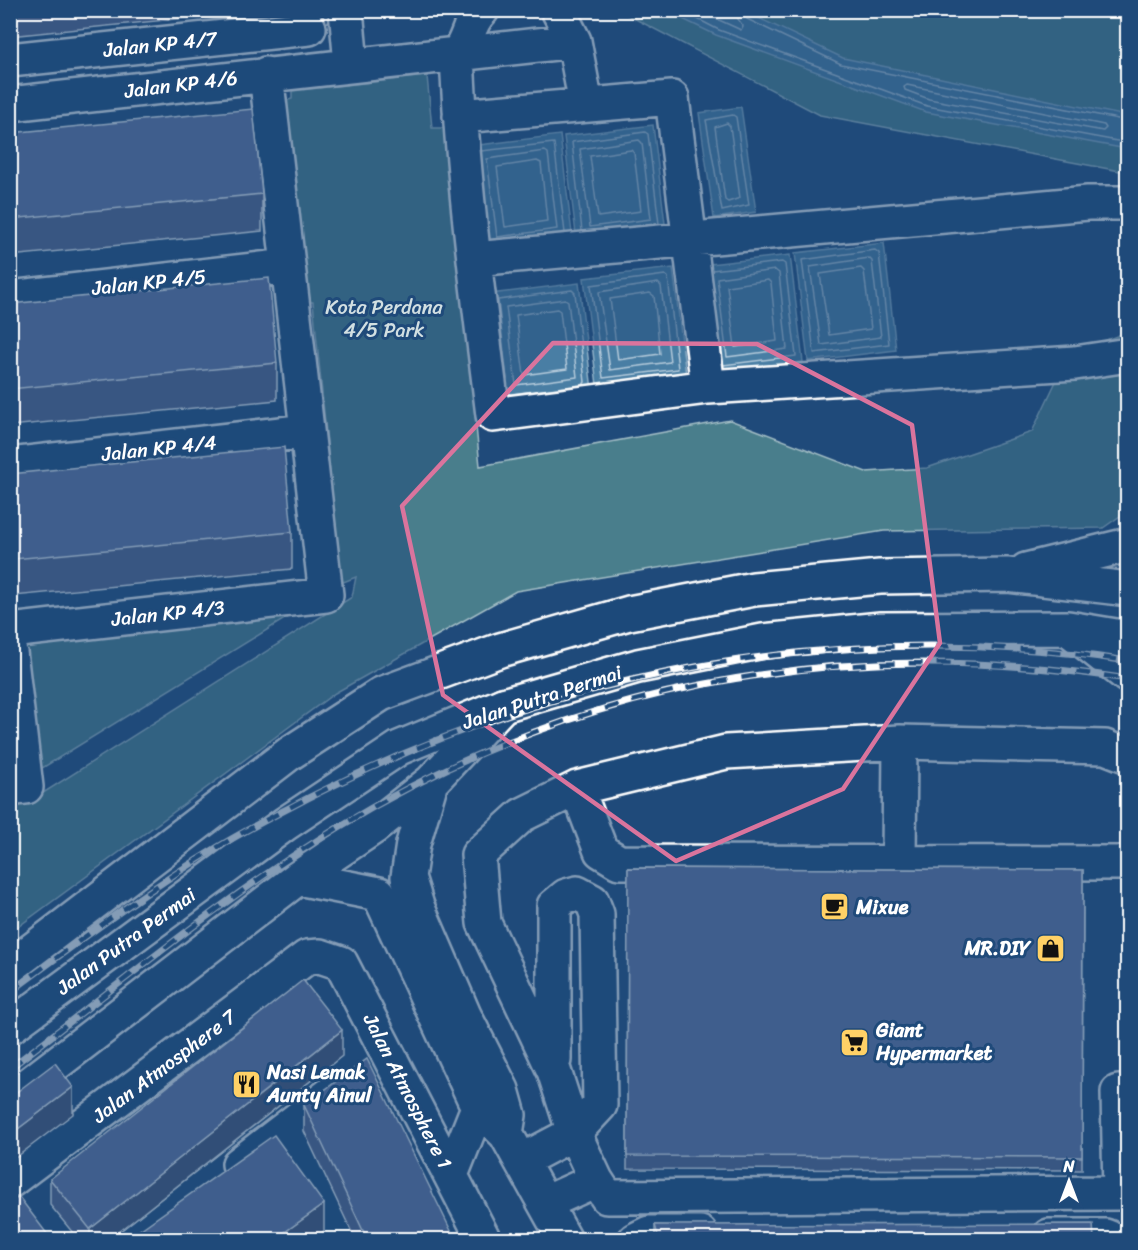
<svg xmlns="http://www.w3.org/2000/svg" width="1138" height="1250" font-family="Sriracha,sans-serif">
	<rect width="100%" height="100%" fill="#1f4a7a"/>
	<filter id="ink" filterUnits="userSpaceOnUse"><feTurbulence type="fractalNoise" baseFrequency=".0167" numOctaves="2"/><feDisplacementMap in="SourceGraphic" scale="12" xChannelSelector="R" yChannelSelector="G"/><feConvolveMatrix kernelMatrix="1 2 1 2 8 2 1 2 1" color-interpolation-filters="sRGB"/></filter>
	<g filter="url(#ink)">
		<!-- green -->
		<path fill="#497e8c" stroke="#a4bec6" stroke-width="1.5" d="M620 11H1127V238L1125 172 820 115Z
			M427 76 432 128H446L480 466 730 420 866 472 927 468 1032 432 1069 354 1127 332V511L1103 528 884 531 516 591 335 693 11 932V807L40 795 352 597 356 577 341 583 313 302H303L285 101 292 99V91Z
			M304 607 39 770 24 643Z"/>
		<!-- water -->
		<path fill="#487ea4" stroke="#91b2c8" stroke-width="1.5" d="M666 11H744L843 58 1127 116V149L926 112 716 35Z
			M741 107 756 212 714 218 699 113Z
			M653 125 666 232 577 242 564 136Z
			M560 135 573 242 484 253 471 146Z
			M884 243 896 350 808 361 795 253Z
			M790 255 803 362 714 372 701 265Z
			M673 268 686 375 597 385 584 278Z
			M579 283 592 390 503 401 490 294Z"/>
		<g fill="none" stroke-linecap="round" stroke-linejoin="round">
			<!-- shore -->
			<path stroke="#b6cbdb" stroke-width="1.5" d="M680 10 719 30 927 106 1128 143
				M697 10 741 30 743 26 738 19 736 10
				M744 10 747 19 841 64 1128 121
				M907 85 1104 125 1106 128 1103 131 929 99 905 90 904 87Z
				M733 115 736 117 749 205 722 211 706 120Z
				M727 123 730 126 740 198 728 202 725 200 715 127Z
				M639 140 642 143 651 219 590 227 580 149Z
				M631 150 634 153 641 211 598 217 590 156Z
				M481 151 554 143 565 233
				M545 151 548 153 557 229 497 237 487 159Z
				M537 161 541 163 547 221 505 227 497 167Z
				M582 231 572 142 645 132 648 134 659 224
				M875 250 879 253 889 344 814 353 802 260Z
				M869 258 872 261 881 337 821 345 810 267Z
				M861 268 864 271 871 329 829 335 820 274Z
				M712 270 782 262 785 264 796 356 723 365
				M775 270 779 273 787 349 727 357 717 278Z
				M665 275 668 277 678 369 603 378 591 285Z
				M768 280 771 283 777 341 735 347 727 286Z
				M658 283 661 286 670 362 610 370 599 292Z
				M650 293 654 296 660 354 618 360 610 299Z
				M565 299 568 301 577 377 516 385 506 307Z
				M557 309 560 311 567 369 524 375 516 315Z
				M507 379 498 300 572 290 575 293 585 382 583 385
				M508 392 511 394 581 385"/>
			<defs>
				<path id="minor" d="M346 10 351 64
					M558 10 574 41 586 105
					M457 54 574 41
					M457 54C469 41 468 22 482 10
					M10 60 309 28
					M10 104 457 54C462 175 478 295 493 415L708 387 1075 363 1128 355
					M460 116 672 98 708 387
					M474 259 1088 203H1128
					M10 298 288 266
					M10 465 307 431
					M10 631 326 595 266 74
					M10 652 26 787 10 789
					M503 705 431 782 413 844 408 877 417 906 464 1015 502 1090 509 1115 506 1134
					M577 788 601 851 619 862 1128 863
					M899 861 900 742
					M298 878 379 894 478 1107 506 1134 565 1240
					M1118 1092 1120 1193 607 1197 596 1180 574 1133 554 1071 484 923 478 855 522 815 577 788 726 752 900 742 1105 747 1128 756
					M10 1099 298 878 374 827 431 782
					M288 1127 342 1240
					M521 1161 574 1133 600 1105 597 914 592 901 577 893 566 896 554 906V1060
					M239 1164 338 1088
					M451 1175 478 1107
					M10 1181 307 957 320 956 341 963 484 1240
					M545 1203 596 1180
					M1049 1236H1105L1115 1240
					M635 1240 649 1233H700"/>
				<path id="major" d="M1026 570 1128 545
					M1070 630 1128 676
					M10 967 290 753 381 694 500 650 629 613 754 589 880 577 1007 575 1128 589
					M10 1027 285 824 399 748 503 705 638 666 763 641 881 629 1068 628 1128 638"/>
			</defs>
			<!-- minor casing -->
			<use href="#minor" stroke="#fff" stroke-width="38"/>
			<!-- major casing -->
			<use href="#major" stroke="#fff" stroke-width="38"/>
			<!-- minor -->
			<use href="#minor" stroke="#1f4a7a" stroke-width="33"/>
			<!-- major -->
			<use href="#major" stroke="#1f4a7a" stroke-width="33"/>
			<defs>
				<path id="rail" d="M10 992C78 942 145 891 218 847 247 829 278 814 308 798 562 669 845 618 1128 661
					M10 1068C118 986 223 897 339 827 582 679 848 636 1128 679"/>
			</defs>
			<!-- rail casing -->
			<use href="#rail" stroke="#fff" stroke-width="7"/>
			<!-- rail -->
			<use href="#rail" stroke="#1f4a7a" stroke-width="4.5" stroke-dasharray="14" stroke-linecap="butt"/>
		</g>
		<!-- wall -->
		<path fill="#58658d" stroke="#fff" stroke-width="1.5" d="M10 10H263L10 36Z
			M10 133 262 194V231L10 256Z
			M10 304 277 363V400L10 426Z
			M10 474 292 532V569L14 596 10 556Z
			M628 868 1083 870 1082 1170 627 1169Z
			M342 1056 110 1239H78L50 1205V1179Z
			M304 1105 455 1239H355L304 1131Z
			M655 1225 1094 1239H655Z"/>
		<!-- shaded-wall -->
		<path fill="#475373" stroke="#fff" stroke-width="1.5" d="M342 1030V1056L110 1239H90V1229Z
			M73 1087V1114L10 1162V1135Z
			M324 1204V1231L312 1239H275Z"/>
		<!-- building -->
		<path fill="#6676a4" stroke="#fff" stroke-width="1.5" d="M253 109 262 194 10 219V133Z
			M269 278 277 363 10 389V304Z
			M284 447 292 532 14 559 10 519V474Z
			M628 868 1083 870 1082 1157 627 1156Z
			M303 980 342 1030 90 1229 50 1179Z
			M367 1059 455 1239H367L304 1105Z
			M55 1063 73 1087 10 1135V1097Z
			M274 1135 324 1204 275 1239H127Z
			M19 1197 51 1239H10V1203Z
			M1093 1224 1094 1239H659L655 1225Z"/>
	</g>
	<!-- marked area -->
	<path d="M0 0H1138V1250H0ZM553 343 757 344 912 425 940 643 843 789 676 861 443 695 402 506Z" fill="#1f4a7a" fill-opacity=".55" fill-rule="evenodd"/>
	<path fill="none" stroke="#da749d" stroke-width="4.5" stroke-linejoin="round" d="M553 343 757 344 912 425 940 643 843 789 676 861 443 695 402 506Z"/>
	<!-- icons -->
	<defs>
		<symbol id="cafe-square" viewBox="-11 -11 22 22"><rect x="-9" y="-9" width="18" height="18" rx="4" fill="#ffd166" stroke="#1f4a7a"/><path d="M-5.5-4.5H6V0H3Q3 3.5 0 3.5H-2.5Q-5.5 3.5-5.5 0ZM3-3.2v2h1.7v-2ZM-6 4.5H4V6H-6Z" fill="#111"/></symbol>
		<symbol id="shop-square" viewBox="-11 -11 22 22"><rect x="-9" y="-9" width="18" height="18" rx="4" fill="#ffd166" stroke="#1f4a7a"/><path d="M-5-2.5h2.3a2.7 3.5 0 0 1 5.4 0H5L5.5 6h-11ZM-1.5-2.5h3a1.5 2.3 0 0 0-3 0Z" fill="#111"/></symbol>
		<symbol id="supermarket-square" viewBox="-11 -11 22 22"><rect x="-9" y="-9" width="18" height="18" rx="4" fill="#ffd166" stroke="#1f4a7a"/><path d="M-6-5.5h2.5l.6 2H6L4.5 2H-2.5L-4.4-4H-6ZM-1.5 3.2a1.3 1.3 0 1 0 .1 0ZM3 3.2a1.3 1.3 0 1 0 .1 0Z" fill="#111"/></symbol>
		<symbol id="restaurant-square" viewBox="-11 -11 22 22"><rect x="-9" y="-9" width="18" height="18" rx="4" fill="#ffd166" stroke="#1f4a7a"/><path d="M-5-6h1v4h1v-4h1v4h1v-4h1v5L-1.5 .5V6h-2V.5L-5-1ZM5-6V6H3V1.5H1.5Q1.5-4 5-6Z" fill="#111"/></symbol>
	</defs>
	<g fill-rule="evenodd">
		<use href="#cafe-square" x="818" y="890" width="33" height="33"/>
		<use href="#shop-square" x="1034" y="932" width="33" height="33"/>
		<use href="#supermarket-square" x="838" y="1026" width="33" height="33"/>
		<use href="#restaurant-square" x="230" y="1068" width="33" height="33"/>
	</g>
	<g text-anchor="middle" stroke-width="6" stroke-linejoin="round" paint-order="stroke">
		<!-- street labels -->
		<g font-size="20" fill="#fff" stroke="#1f4a7a">
			<text transform="translate(160 44) rotate(-6)" y="7">Jalan KP 4/7</text>
			<text transform="translate(181 84) rotate(-7)" y="7">Jalan KP 4/6</text>
			<text transform="translate(149 282) rotate(-6)" y="7">Jalan KP 4/5</text>
			<text transform="translate(159 448) rotate(-6)" y="7">Jalan KP 4/4</text>
			<text transform="translate(168 613) rotate(-6)" y="7">Jalan KP 4/3</text>
			<text transform="translate(542 697) rotate(-18)" y="7">Jalan Putra Permai</text>
			<text transform="translate(126 941) rotate(-36)" y="7">Jalan Putra Permai</text>
			<text transform="translate(164 1066) rotate(-37)" y="7">Jalan Atmosphere 7</text>
			<text transform="translate(408 1091) rotate(63)" y="7">Jalan Atmosphere 1</text>
		</g>
		<!-- park labels -->
		<g font-size="20" fill="#d2dfe2" stroke="#1f4a7a">
			<text x="384" y="314">Kota Perdana<tspan x="384" dy="23">4/5 Park</tspan></text>
		</g>
		<!-- poi labels -->
		<g font-size="20" font-weight="bold" fill="#fff" stroke="#1f4a7a" text-anchor="start">
			<text x="856" y="914">Mixue</text>
			<text x="1030" y="955" text-anchor="end">MR.DIY</text>
			<text x="876" y="1037">Giant<tspan x="876" dy="23">Hypermarket</tspan></text>
			<text x="267" y="1079">Nasi Lemak<tspan x="267" dy="23">Aunty Ainul</tspan></text>
		</g>
	</g>
	<!-- margin -->
	<rect width="1138" height="1250" fill="none" stroke="#1f4a7a" stroke-width="36"/>
	<rect x="18" y="18" width="1102" height="1214" fill="none" stroke="#fff" stroke-width="2" filter="url(#ink)"/>
	<!-- north arrow -->
	<g transform="translate(1069 1181)" stroke="#1f4a7a" stroke-width="4.5" paint-order="stroke">
	<path d="M0-4.5L10 22L0 15L-10 22Z" fill="#ffffff"/>
	<text y="-9" font-size="16" font-weight="bold" text-anchor="middle" fill="#ffffff">N</text>
	</g>
</svg>
